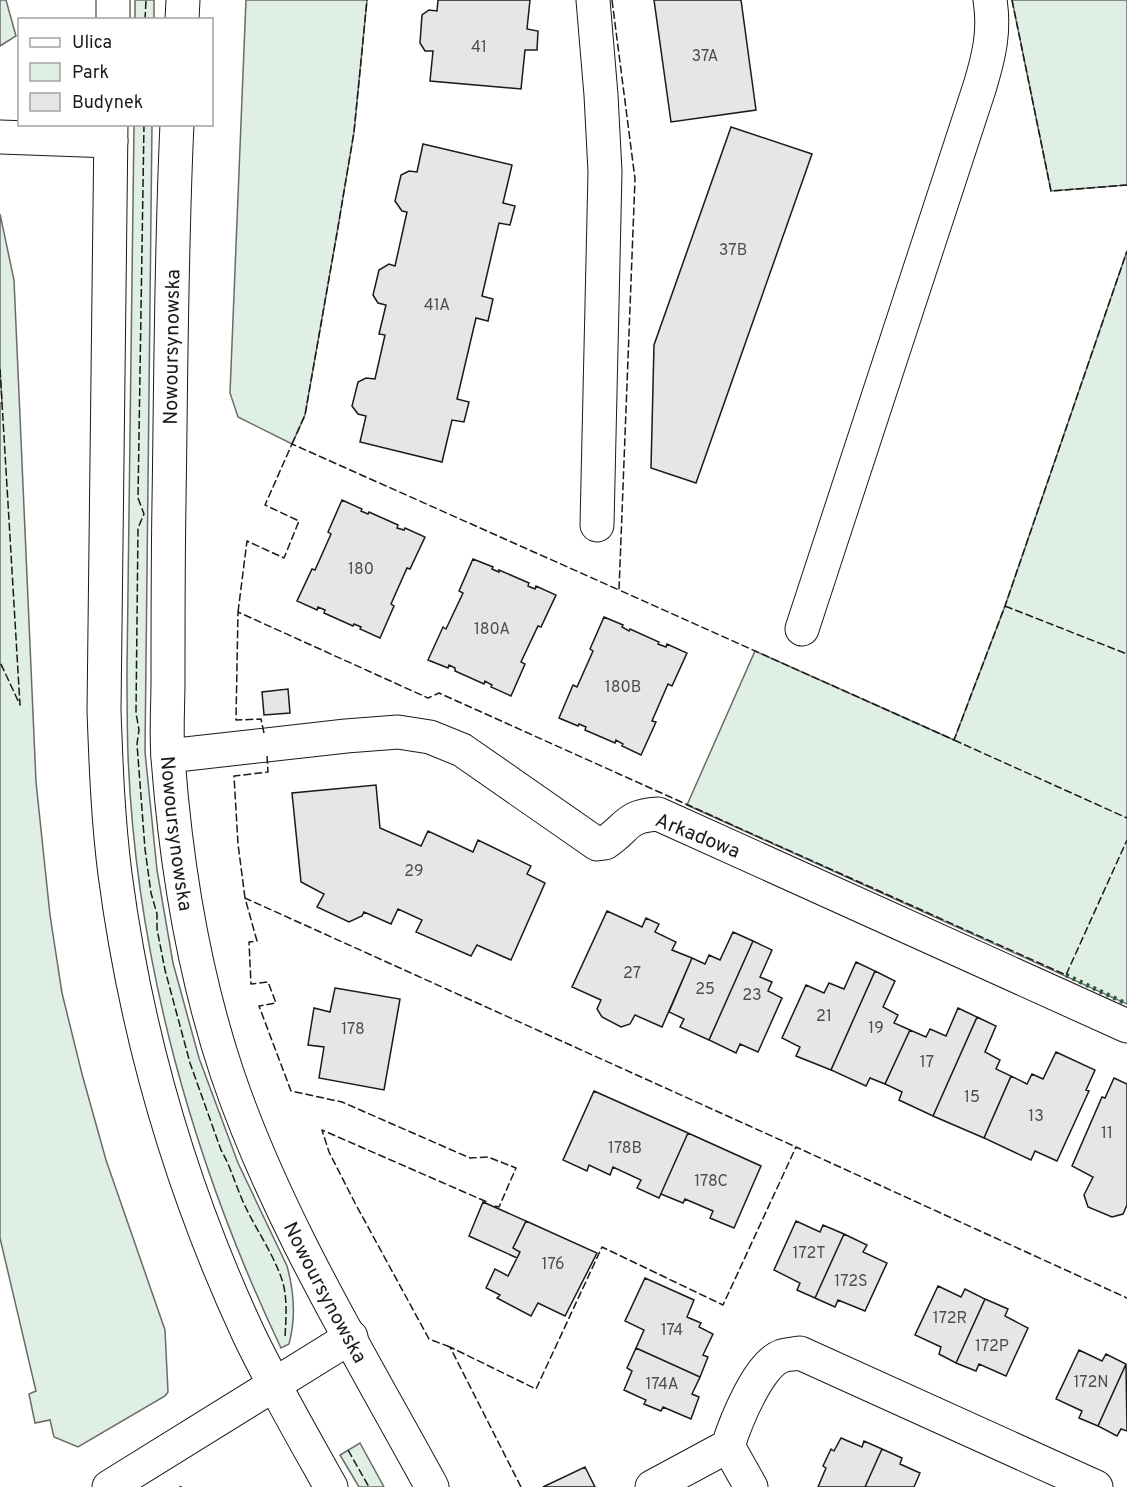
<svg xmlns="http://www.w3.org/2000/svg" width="1127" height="1487" font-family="Overpass,sans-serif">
	<rect width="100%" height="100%" fill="#fff"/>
	<!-- green -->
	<path fill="#e0efe3" stroke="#6a6a6a" stroke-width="1.5" d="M0 0H6L16 36 0 46Z
		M135 0H154V19H135Z
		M246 0H367L354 132 337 233 305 415 292 444 238 417 230 393Z
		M1012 0H1127V185L1051 191Z
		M152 125 145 752 157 870 173 963 199 1058 238 1163 287 1266C294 1291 296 1318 289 1344L281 1348C193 1163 136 960 128 755 127 726 127 697 127 668L134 125Z
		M0 214 14 280 36 782 50 915 62 993 82 1074 106 1160 165 1330 168 1392 165 1396 78 1447 54 1437 50 1420 35 1423 29 1394 36 1391 0 1238V403H2L0 369Z
		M1127 251V1004L687 805 755 651 954 740 1005 606Z
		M360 1443 384 1487H359L340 1455Z"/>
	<!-- building -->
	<path fill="#e6e6e6" stroke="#1a1a1a" stroke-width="1.5" d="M438 0H530L527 29 538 31 537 50H525L521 89 430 81 433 51H425L420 43 422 15 429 10 437 11Z
		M654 0H741L756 110 671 122Z
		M731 127 812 154 696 483 651 468 654 345Z
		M423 144 512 165 503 203 515 206 510 225 499 223 482 296 493 299 488 321 476 318 457 399 469 402 464 422 452 420 442 462 360 442 366 416 358 414 352 406 358 382 366 378 375 379 385 335 379 334 386 305 378 303 373 295 379 270 389 264 395 266 407 212 402 211 395 201 401 175 409 171 417 172Z
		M342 500 362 509 361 511 368 514 369 512 398 525 397 528 404 530 405 528 425 537 410 569 407 568 391 604 394 606 380 638 360 629 361 627 354 624 353 626 324 613 325 610 318 607 317 610 297 601 312 569 315 570 331 534 328 532Z
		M473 559 493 567 492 569 499 572V570L529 583 528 586 535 589 536 586 556 595 541 627 538 626 521 662 525 664 511 696 491 687 492 685 485 681 484 684 455 671V668L449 665 448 668 428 660 443 627 446 629 463 593 459 591Z
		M604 617 623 625 622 627 629 631 630 629 659 642 658 644 666 647 667 644 687 653 672 686 668 684 652 721 656 722 641 755 622 746 623 744 616 740 615 743 585 730 586 727 579 724 578 726 559 718 573 685 577 687 593 651 590 649Z
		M288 689 290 713 264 715 262 692Z
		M376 785 380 828 421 846 428 831 473 852 478 840 531 866 527 874 545 883 511 960 477 945 471 956 416 932 422 920 398 909 391 924 364 912 362 916 349 922 317 907 324 894 301 882 292 793Z
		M607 911 642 927 646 918 659 924 655 932 676 942 672 950 692 958 662 1027 635 1015 630 1024 621 1027 602 1017 597 1009 601 1000 572 987Z
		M733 932 753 941 709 1040 680 1027 684 1019 669 1012 692 958 705 964 709 955 720 960Z
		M753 941 772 950 760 977 772 982 768 991 782 998 758 1052 740 1044 736 1053 709 1040Z
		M856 962 875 971 831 1070 796 1056 800 1047 782 1038 806 985 824 993 829 983 844 989Z
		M875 971 895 981 883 1007 898 1015 894 1023 910 1030 885 1084 870 1078 866 1086 831 1070Z
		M335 988 400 999 384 1090 319 1078 324 1047 308 1045 314 1008 330 1012Z
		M958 1008 977 1017 933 1116 899 1100 902 1092 885 1084 910 1030 926 1037 930 1029 946 1036Z
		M977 1017 996 1026 985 1052 1000 1060 996 1069 1011 1076 984 1138 933 1116Z
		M1056 1052 1095 1070 1086 1090 1089 1091 1057 1161 1035 1151 1031 1160 984 1138 1011 1076 1027 1084 1032 1074 1043 1079Z
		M1114 1078 1127 1084V1205L1123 1214 1112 1217 1088 1207 1084 1195 1093 1177 1072 1166 1102 1097 1105 1098Z
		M594 1091 688 1133 659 1198 637 1188 641 1180 613 1167 610 1175 589 1165 587 1171 563 1160Z
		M688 1133 761 1166 734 1228 710 1218 713 1211 685 1199 683 1203 661 1194 659 1198Z
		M483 1202 526 1221 513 1248 520 1252 517 1258 469 1236Z
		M526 1221 597 1253 565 1316 538 1303 531 1316 497 1298 500 1295 486 1288 495 1269 508 1276 520 1252 513 1248Z
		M796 1221 820 1232 823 1225 844 1234 815 1298 797 1290 800 1283 774 1270Z
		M844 1234 867 1245 863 1252 887 1263 865 1311 838 1300 835 1307 815 1298Z
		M645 1278 694 1300 687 1317 701 1323 699 1327 713 1334 703 1355 708 1357 700 1377 636 1348 644 1330 625 1321Z
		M938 1286 961 1297 965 1289 985 1299 956 1363 939 1354 941 1347 915 1335Z
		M985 1299 1008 1309 1005 1316 1028 1328 1006 1376 979 1364 976 1371 956 1363Z
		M636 1348 700 1377 692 1394 699 1397 691 1419 663 1407 661 1411 644 1404 646 1400 624 1390 632 1371 627 1368Z
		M1079 1350 1102 1361 1106 1354 1126 1364 1098 1426 1079 1418 1082 1411 1056 1399Z
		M1126 1364 1127 1431 1121 1429 1117 1436 1098 1426Z
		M841 1438 862 1447 864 1441 882 1449 865 1487H818L826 1468 823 1466 831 1449 834 1451Z
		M882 1449 902 1458 900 1464 920 1473 914 1487H865Z
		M585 1467 595 1487H543Z"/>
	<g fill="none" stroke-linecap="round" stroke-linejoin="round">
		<defs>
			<path id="minor" d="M593 0 601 95 605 172 597 525
				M0 137 111 141
				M802 629 980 86C989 56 995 31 990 0
				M168 756 346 736 398 732 430 737 462 750 597 844 605 843C629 827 625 816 658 814L1127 1026
				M109 1487 351 1337
				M652 1487 728 1446
				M751 1487 728 1446C735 1424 758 1364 782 1356 787 1354 795 1354 800 1353L1096 1487"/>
			<g id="tertiary">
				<path d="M113 20V0"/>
				<path d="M182 20 183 0"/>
				<path d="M111 124 104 711C106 765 108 820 115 874 136 1034 181 1189 249 1335 274 1387 303 1437 331 1487"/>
				<path id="s1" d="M177 124C171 250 171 376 169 502 168 561 168 621 168 680 168 706 166 732 168 758 176 865 193 971 227 1073 276 1218 359 1353 432 1487"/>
			</g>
		</defs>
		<!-- minor casing -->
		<use href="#minor" stroke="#1a1a1a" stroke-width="35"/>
		<!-- tertiary casing -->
		<use href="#tertiary" stroke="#1a1a1a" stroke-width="35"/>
		<!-- minor -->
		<use href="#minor" stroke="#fff" stroke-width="33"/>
		<!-- tertiary -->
		<use href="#tertiary" stroke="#fff" stroke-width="33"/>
		<!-- hedge -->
		<path stroke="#2b5a34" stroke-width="4.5" stroke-dasharray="3 4.5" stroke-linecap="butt" d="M1066 975 1127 1004"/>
		<!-- fence -->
		<path stroke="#1a1a1a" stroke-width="1.5" stroke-dasharray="8 3" stroke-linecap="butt" d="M612 0 635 179 619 590 954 740 1005 606 1127 251
			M1012 0 1051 191 1127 185
			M145 20 146 0
			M144 124 138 498 144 514 138 528 136 713 139 730 137 744 145 849 151 893 157 914V929L165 970 190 1063 221 1150C231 1167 236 1187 245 1206 256 1229 272 1252 281 1277 288 1295 286 1318 285 1337
			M0 369 20 705 0 662
			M292 444 305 415 337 233 354 132 367 0
			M1005 606 1127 654
			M238 612 247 541 284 558 299 521 265 505 292 444 619 590
			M264 733 261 719 236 720 238 612 428 698 439 693 1066 975 1127 840
			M954 740 1127 818
			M245 898 238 844 234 776 268 772 267 756
			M495 1206 499 1207 516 1168 488 1157 470 1158 342 1102 291 1091 259 1006 276 1003 268 982 251 984 249 942 257 941 245 898 796 1147
			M450 1347 429 1339 355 1203 329 1152 322 1130 487 1202
			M348 1450 369 1487
			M179 1487H182
			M521 1487 450 1347 536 1389 602 1247 723 1305 796 1147 1127 1298"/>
	</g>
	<g text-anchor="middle" stroke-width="4.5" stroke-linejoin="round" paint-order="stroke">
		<!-- number labels -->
		<g font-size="16" fill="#4d4d4d">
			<text x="479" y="52">41</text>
			<text x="705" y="61">37A</text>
			<text x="733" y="255">37B</text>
			<text x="437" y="310">41A</text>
			<text x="361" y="574">180</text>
			<text x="492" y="634">180A</text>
			<text x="623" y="692">180B</text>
			<text x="414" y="876">29</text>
			<text x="632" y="978">27</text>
			<text x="705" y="994">25</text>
			<text x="752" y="1000">23</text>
			<text x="824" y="1021">21</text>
			<text x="876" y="1033">19</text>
			<text x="353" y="1034">178</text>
			<text x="927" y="1067">17</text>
			<text x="972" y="1102">15</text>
			<text x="1036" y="1121">13</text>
			<text x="1107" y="1138">11</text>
			<text x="625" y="1153">178B</text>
			<text x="711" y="1186">178C</text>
			<text x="809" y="1258">172T</text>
			<text x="553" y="1269">176</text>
			<text x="851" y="1286">172S</text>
			<text x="950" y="1323">172R</text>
			<text x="672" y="1335">174</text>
			<text x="992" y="1351">172P</text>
			<text x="1091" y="1387">172N</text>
			<text x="662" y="1389">174A</text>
		</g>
		<!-- street labels -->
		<g font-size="20" fill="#1a1a1a" stroke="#fff">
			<text transform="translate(171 347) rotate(-89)" y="7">Nowoursynowska</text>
			<text dy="7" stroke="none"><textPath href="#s1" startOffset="710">Nowoursynowska</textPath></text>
			<text transform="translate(698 835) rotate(22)" y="7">Arkadowa</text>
			<text dy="7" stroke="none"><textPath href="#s1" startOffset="1196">Nowoursynowska</textPath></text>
		</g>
	</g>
	<!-- legend -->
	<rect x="18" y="18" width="195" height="108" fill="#ffffff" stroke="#a3a3a3" stroke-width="1.5"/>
	<rect x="30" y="38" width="30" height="9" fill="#ffffff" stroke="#a3a3a3" stroke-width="1.5"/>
	<text x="72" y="48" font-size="18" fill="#1a1a1a">Ulica</text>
	<rect x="30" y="63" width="30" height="18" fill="#e0efe3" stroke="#a3a3a3" stroke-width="1.5"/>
	<text x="72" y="78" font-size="18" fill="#1a1a1a">Park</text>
	<rect x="30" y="93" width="30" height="18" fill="#e6e6e6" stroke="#a3a3a3" stroke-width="1.5"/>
	<text x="72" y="108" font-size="18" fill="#1a1a1a">Budynek</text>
</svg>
